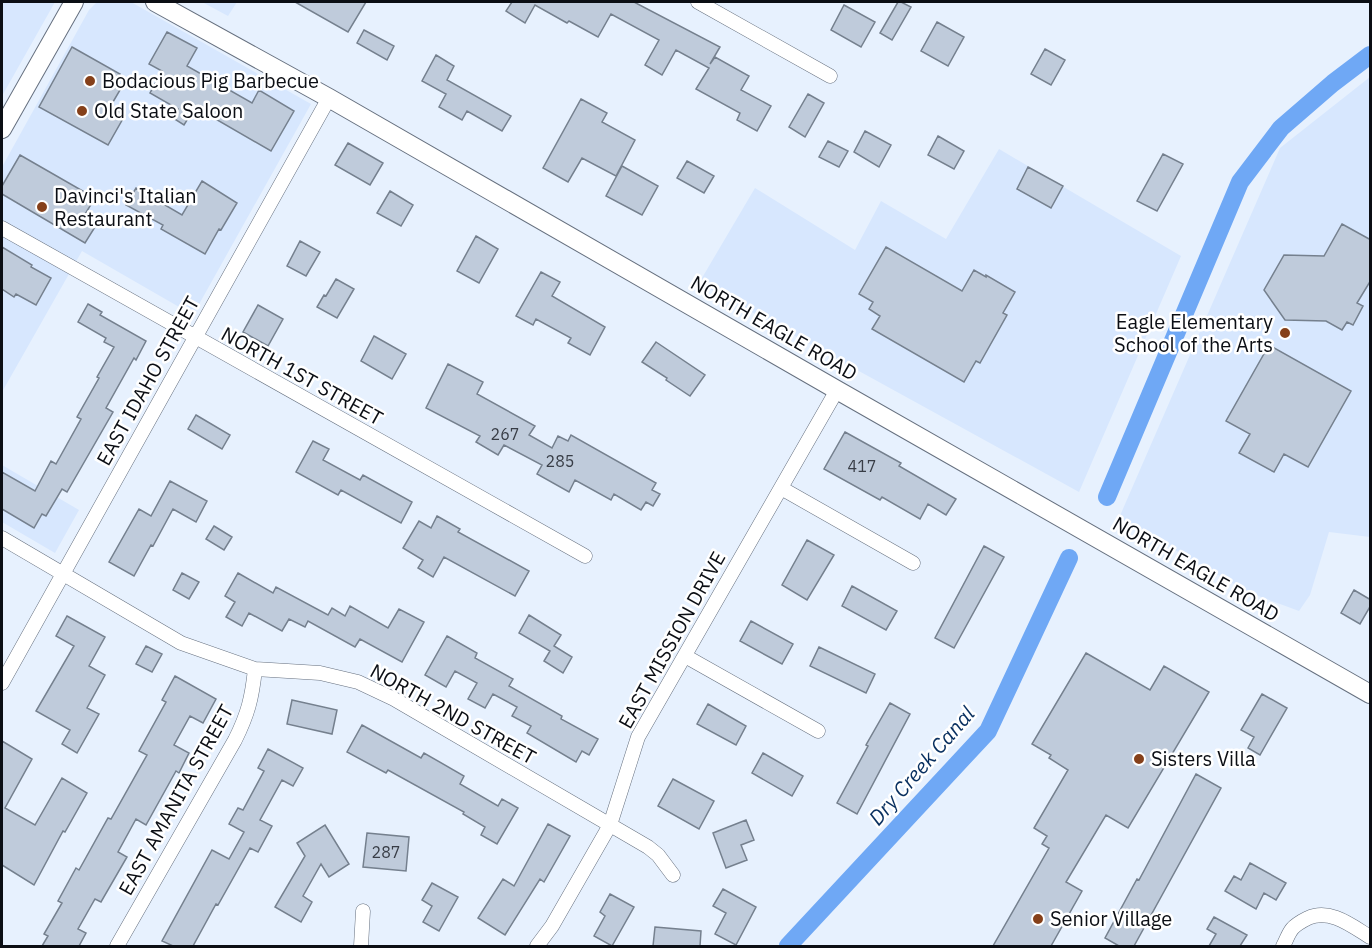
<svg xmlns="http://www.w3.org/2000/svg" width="1372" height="948" font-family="'IBM Plex Sans',sans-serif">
	<rect width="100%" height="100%" fill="#e7f1fe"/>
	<!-- built -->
	<path fill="#d7e7fe" d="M2 2H55L2 96Z
		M97 2H131L311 104 193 315 82 251 2 392V167L89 10Z
		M202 2H237L228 16Z
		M1370 77V537L1329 532 1310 595 1299 611 1248 592 1119 518 1280 148Z
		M999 149 1181 256 1079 492 699 283 755 188 855 250 881 201 946 239Z
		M2 465 79 510 55 553 2 522Z"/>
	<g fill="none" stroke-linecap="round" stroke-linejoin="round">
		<!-- canal -->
		<path stroke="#6fa8f5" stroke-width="18" d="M1107 497 1240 182 1281 128 1333 83 1370 55
			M788 946 988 731 1069 558"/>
	</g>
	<!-- building -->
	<path fill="#bfcbdb" stroke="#75808e" stroke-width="1.5" d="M295 2H366L348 32Z
		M512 2H634L720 47 710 64 715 57 749 76 741 90 771 106 757 131 737 120 740 113 696 89 709 68 676 50 662 75 645 65 659 40 611 14 598 37 569 21 567 23 535 5 525 23 506 11Z
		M898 2H901L911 7 892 40 880 33Z
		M844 5 875 22 861 47 831 30Z
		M937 22 964 37 948 66 921 51Z
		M364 30 394 46 387 60 357 43Z
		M167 32 197 48 187 66 252 103 259 90 294 111 271 151 195 107 184 125 173 118 178 109 150 93 162 71 149 64Z
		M72 47 120 74 113 86 120 90 110 107 125 115 108 145 39 107Z
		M1045 49 1065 60 1051 85 1031 74Z
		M436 55 454 66 447 80 511 116 502 131 467 111 462 120 439 107 446 94 422 81Z
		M808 94 824 103 805 137 789 127Z
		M581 99 607 113 602 122 635 140 616 176 582 158 568 182 543 168Z
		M865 131 891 145 879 167 854 152Z
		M938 136 964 151 954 169 928 155Z
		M828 141 848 151 839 167 819 157Z
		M348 143 383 163 370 185 335 165Z
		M1163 154 1183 164 1157 211 1137 201Z
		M20 155 95 198 82 219 95 227 85 243 2 194V186Z
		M687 161 714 176 704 193 677 178Z
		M622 166 658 186 642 215 606 196Z
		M1028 167 1063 186 1051 208 1017 189Z
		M202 181 237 203 221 230 219 229 205 254 161 229 163 225 126 205 136 188 182 215Z
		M390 191 413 205 401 226 377 213Z
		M1342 224 1371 240V280L1357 303 1363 306 1353 325 1347 322 1342 330 1326 321 1285 320 1264 290 1284 255 1324 256Z
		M476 236 498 249 479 283 457 271Z
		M300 241 320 252 306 276 287 266Z
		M2 247 32 265 31 267 51 278 36 305 16 294 14 297 2 289Z
		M886 247 962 291 974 270 986 277V275L1015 292 1003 313 1007 315 980 363 976 361 964 382 872 329 880 316 869 309 873 302 859 294Z
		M541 272 560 282 552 296 605 327 590 355 568 343 571 338 536 319 533 325 516 316Z
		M336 279 354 289 337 318 317 307 324 295 326 296Z
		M88 304 102 312 100 315 146 341 136 360 134 358 106 408 113 412 67 492 62 489 46 516 42 514 34 528 2 509V472L35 491 51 461 56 464 81 419 77 417 99 378 97 377 114 347 104 342 106 338 78 322Z
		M258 305 283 319 268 346 243 332Z
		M374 336 406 354 392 379 361 361Z
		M656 342 705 375 690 396 666 380 667 378 642 362Z
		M1269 345 1351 391 1308 467 1284 454 1274 472 1239 453 1250 434 1226 421Z
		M448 364 483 382 477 394 535 426 529 435 552 448 558 436 568 441 571 435 656 483 652 490 660 494 653 506 646 502 641 510 614 494 611 500 575 480 569 492 537 474 542 465 504 445 498 455 476 442 480 436 426 408Z
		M196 415 230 435 222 449 188 429Z
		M845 432 901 463 899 466 956 499 946 515 928 504 920 519 882 497 880 500 824 469Z
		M313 441 329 449 323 460 360 480 363 475 412 502 401 523 341 490 338 495 296 472Z
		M170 481 207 501 196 522 173 509 153 546 151 545 134 576 109 562 139 509 151 516Z
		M437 516 460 529 458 532 529 571 515 596 444 557 433 577 418 568 423 560 403 548 419 521 431 528Z
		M214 526 232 537 224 550 206 539Z
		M807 540 834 555 807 600 782 585Z
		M984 546 1004 557 954 648 935 638Z
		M182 573 199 582 189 599 173 590Z
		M238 573 273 593 276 587 328 615 332 608 345 616 350 606 388 628 399 609 424 622 402 662 360 639 355 647 308 621 305 627 289 619 282 631 249 613 242 626 226 617 235 602 225 596Z
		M852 586 897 611 886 630 842 606Z
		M1354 590 1371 600V605L1360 624 1341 613Z
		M529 615 561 635 554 646 572 657 563 673 544 661 550 651 519 633Z
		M67 616 105 637 89 666 105 675 87 708 99 714 77 753 62 744 70 730 36 711 74 646 56 636Z
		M751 621 793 644 782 664 740 641Z
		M447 636 477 653 475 658 513 679 509 686 562 716 561 719 598 739 589 755 582 751 576 762 527 733 531 726 512 716 517 707 493 694 485 708 468 699 477 683 455 671 446 687 425 675Z
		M146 646 162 654 152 672 136 664Z
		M819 647 875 674 866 693 810 666Z
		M1086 653 1150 690 1164 666 1209 692 1128 828 1106 815 1066 882 1082 891 1051 946H993L1049 848 1042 844 1047 836 1034 828 1068 770 1049 758 1051 755 1032 744Z
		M175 676 216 699 203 723 190 716 174 745 189 753 179 773 176 771 146 825 136 819 118 852 127 857 101 902 95 899 78 929 86 933 79 946H42L48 936 44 934 62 903 58 901 76 868 79 870 108 818 111 819 147 755 139 751 166 702 162 700Z
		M1262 694 1287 708 1260 755 1248 748 1254 737 1241 730Z
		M292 700 337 710 332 734 287 724Z
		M890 703 910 714 857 814 837 803 868 746 866 745Z
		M708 704 746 726 736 745 697 724Z
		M362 725 421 758 424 753 464 776 460 784 498 806 502 799 518 808 497 844 481 835 485 827 463 814 464 812 388 770 386 773 347 752Z
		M2 741 32 759 5 808 35 825 62 778 87 793 65 832 63 831 34 885 2 865Z
		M268 749 303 768 293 786 282 780 260 820 272 826 258 852 250 848 218 905 216 904 193 946H173L162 941 212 850 229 859 244 832 229 824 238 808 243 810 264 771 258 768Z
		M763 753 803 776 792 796 752 773Z
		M1196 774 1221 788 1134 946H1119L1105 938 1137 879 1139 880Z
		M673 779 714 801 699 829 658 806Z
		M746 820 754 840 741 845 747 860 726 868 713 833Z
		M548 824 570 836 544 882 540 879 505 935 478 918 503 879 514 886Z
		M325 825 349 864 329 877 321 864 303 896 312 902 301 922 275 907 305 856 297 843Z
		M367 833 409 837 406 871 363 867Z
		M1250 863 1286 883 1276 900 1264 893 1256 909 1225 891 1234 876 1241 880Z
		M432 883 458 897 439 931 423 922 432 906 422 900Z
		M723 889 756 907 736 945 715 934 726 913 713 906Z
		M610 894 634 907 612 946 594 936 605 916 600 912Z
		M1214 917 1247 935 1240 946H1209L1216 934 1207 929Z
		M655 927 701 931 700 946H653Z"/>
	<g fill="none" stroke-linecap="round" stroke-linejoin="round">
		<defs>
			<path id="minor" d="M698 2 830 76
				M2 228 585 556
				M781 488 913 563
				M2 538 181 643 255 669 320 673 358 682 394 699 648 847 658 855 673 875
				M685 656 818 731
				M2 683 329 98
				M117 946 235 740C248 714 252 698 255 669
				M361 946 363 911
				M537 946 552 926 610 825 638 737 837 390
				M1283 946C1286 941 1288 934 1292 929 1296 924 1302 921 1308 918 1330 908 1352 926 1370 937"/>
			<path id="secondary" d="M155 2 329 98 837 390 1370 694
				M2 129 74 2"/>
		</defs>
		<!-- minor casing -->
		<use href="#minor" stroke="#66707f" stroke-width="15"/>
		<!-- secondary casing -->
		<use href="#secondary" stroke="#66707f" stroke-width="20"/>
		<!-- minor -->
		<use href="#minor" stroke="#fff" stroke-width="14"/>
		<!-- secondary -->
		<use href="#secondary" stroke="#fff" stroke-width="18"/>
	</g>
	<!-- markers -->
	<g fill="#85401a" stroke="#fff" stroke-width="2">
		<circle cx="90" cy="81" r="6"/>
		<circle cx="82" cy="111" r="6"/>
		<circle cx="42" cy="207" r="6"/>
		<circle cx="1285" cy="333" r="6"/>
		<circle cx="1139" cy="759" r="6"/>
		<circle cx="1038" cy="919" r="6"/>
	</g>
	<g text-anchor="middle" stroke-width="5" stroke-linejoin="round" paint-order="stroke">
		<!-- number labels -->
		<g font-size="16" fill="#383d46">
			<text x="505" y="440">267</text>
			<text x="560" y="467">285</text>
			<text x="862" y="472">417</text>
			<text x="386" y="858">287</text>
		</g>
		<!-- poi labels -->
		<g font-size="20" fill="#0b0e14" stroke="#fff" text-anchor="start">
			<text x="102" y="88">Bodacious Pig Barbecue</text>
			<text x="94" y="118">Old State Saloon</text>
			<text x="54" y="203">Davinci's Italian<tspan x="54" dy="23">Restaurant</tspan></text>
			<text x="1273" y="329" text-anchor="end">Eagle Elementary<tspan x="1273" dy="23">School of the Arts</tspan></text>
			<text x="1151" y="766">Sisters Villa</text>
			<text x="1050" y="926">Senior Village</text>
		</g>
		<!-- street labels -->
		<g font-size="20" fill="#0b0e14" stroke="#fff">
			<text transform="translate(774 328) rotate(30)" y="7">NORTH EAGLE ROAD</text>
			<text transform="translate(302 376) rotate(29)" y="7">NORTH 1ST STREET</text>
			<text transform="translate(148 381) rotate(-61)" y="7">EAST IDAHO STREET</text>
			<text transform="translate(1196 569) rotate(30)" y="7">NORTH EAGLE ROAD</text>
			<text transform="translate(672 640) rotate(-61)" y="7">EAST MISSION DRIVE</text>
			<text transform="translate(453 714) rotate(29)" y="7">NORTH 2ND STREET</text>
			<text transform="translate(176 800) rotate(-61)" y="7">EAST AMANITA STREET</text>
		</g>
		<!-- water labels -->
		<g font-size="21" font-style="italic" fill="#082f5f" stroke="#fff">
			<text transform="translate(922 766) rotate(-49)" y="7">Dry Creek Canal</text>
		</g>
	</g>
	<!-- border -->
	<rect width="1372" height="948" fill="none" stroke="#0b0e14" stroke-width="6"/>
</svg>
